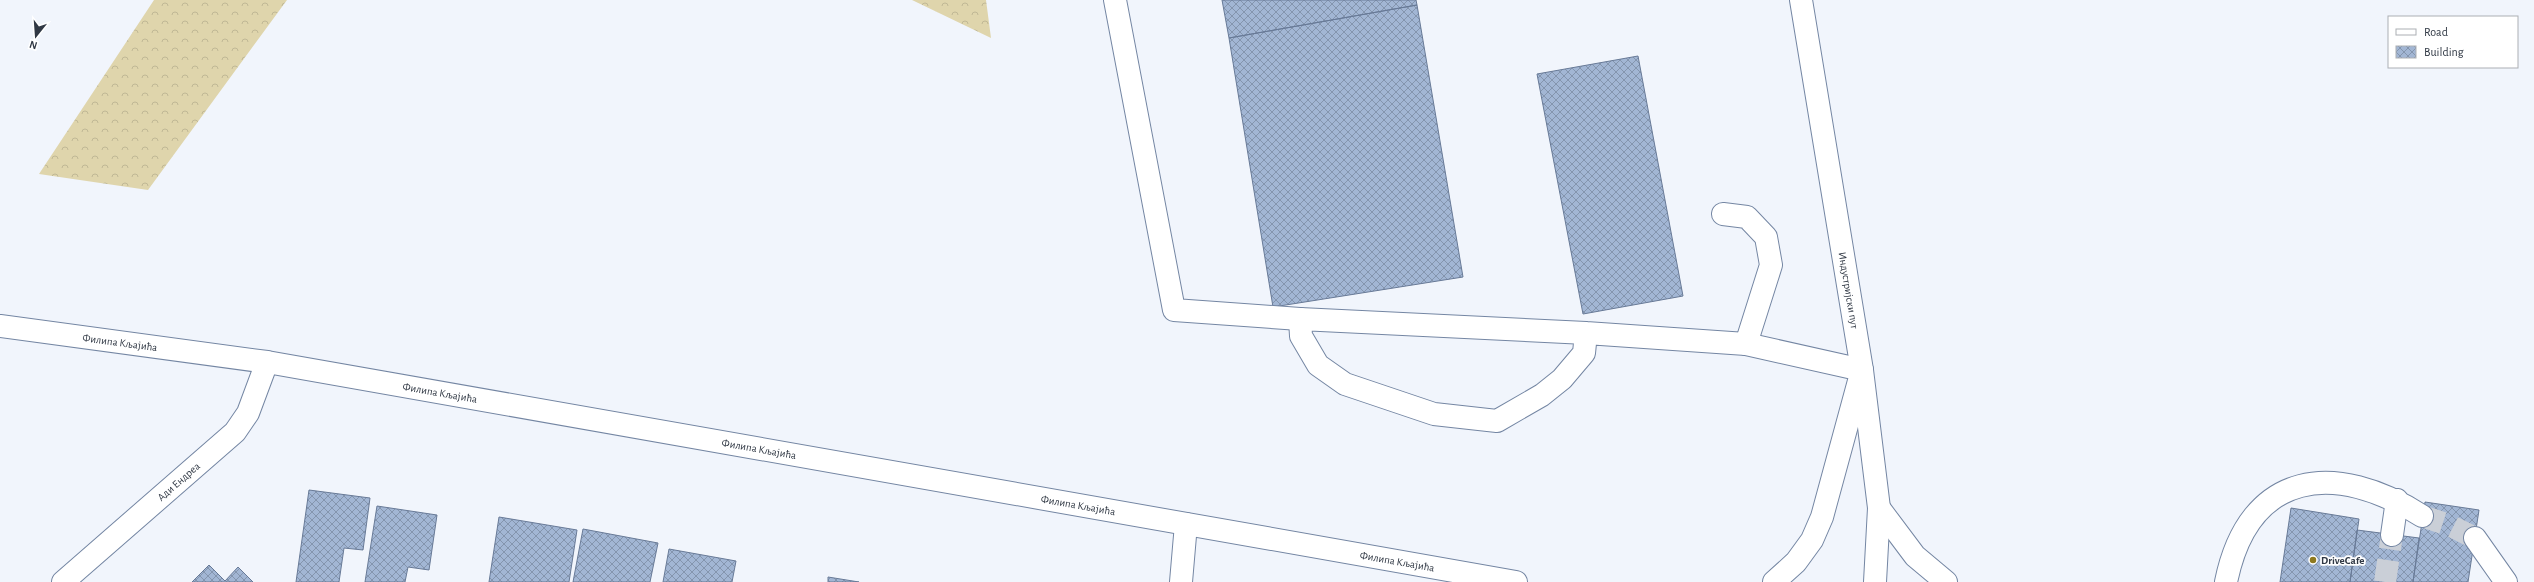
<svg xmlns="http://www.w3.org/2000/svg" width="2534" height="582" font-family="'Alegreya Sans',sans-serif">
	<defs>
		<pattern id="forest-crowns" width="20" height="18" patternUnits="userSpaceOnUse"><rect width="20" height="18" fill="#dfd5ac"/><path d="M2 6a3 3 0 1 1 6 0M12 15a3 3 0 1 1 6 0" fill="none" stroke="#c0b895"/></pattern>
		<pattern id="building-cross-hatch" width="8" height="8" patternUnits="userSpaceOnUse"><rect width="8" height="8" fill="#a2b6d4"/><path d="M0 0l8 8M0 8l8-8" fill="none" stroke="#8495ae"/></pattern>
	</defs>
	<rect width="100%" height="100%" fill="#f1f5fc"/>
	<!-- forest -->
	<path fill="url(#forest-crowns)" d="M154 0H287L148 190 39 174Z
		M912 0H986L991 38Z"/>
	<!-- building -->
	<path fill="url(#building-cross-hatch)" stroke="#687a97" d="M1222 0H1416L1417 5 1229 38Z
		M1417 5 1463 277 1273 307 1229 38Z
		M1638 56 1683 296 1583 314 1537 74Z
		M309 490 370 498 363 550 344 548 339 582H296Z
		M2425 502 2479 510 2468 582H2413Z
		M377 506 437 515 429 570 408 567 405 582H365Z
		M2291 508 2359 519 2350 582H2280Z
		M499 517 577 530 569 582H489Z
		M583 529 658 543 650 582H573Z
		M2357 530 2419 538 2413 582H2350Z
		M669 549 736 561 732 582H663Z
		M209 565 225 581 238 567 253 582H192Z
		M828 577 859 582H828Z"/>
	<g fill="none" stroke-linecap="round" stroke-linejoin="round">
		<!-- minor-tunnel -->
		<path stroke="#cacfd7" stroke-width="22" stroke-dasharray="22 11" stroke-linecap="butt" d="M2422 516 2449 525 2475 538
			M2385 582 2392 535"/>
		<defs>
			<g id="minor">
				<path d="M1115 0 1174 310 1300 319"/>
				<path d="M1723 214 1747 217 1766 237 1771 265 1746 344"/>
				<path d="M1586 333 1584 353 1562 379 1542 395 1497 421 1434 414 1345 384 1318 365 1301 336 1300 319 1586 333 1746 344 1862 370"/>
				<path d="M2392 535 2397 500"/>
				<path d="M2475 538 2506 582"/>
				<path id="s1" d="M63 582 235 432 248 413 267 362"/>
				<path d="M1181 582 1186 524"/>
				<path d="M2226 582C2249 469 2336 461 2422 516"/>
			</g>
			<g id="major">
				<path id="s2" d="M1801 0 1862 370 1879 508 1875 582"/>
				<path id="s3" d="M0 326 267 362 1516 582"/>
				<path d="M1879 508 1915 556 1946 582"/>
				<path d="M1774 582 1796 562 1812 540 1822 517 1859 381"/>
			</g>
		</defs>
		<!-- minor casing -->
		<use href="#minor" stroke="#7486a3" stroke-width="24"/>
		<!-- major casing -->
		<use href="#major" stroke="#7486a3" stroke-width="24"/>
		<!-- minor -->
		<use href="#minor" stroke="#fff" stroke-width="22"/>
		<!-- major -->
		<use href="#major" stroke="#fff" stroke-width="22"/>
	</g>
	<!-- markers -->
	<circle fill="#8e791e" stroke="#fff" stroke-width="1.5" cx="2313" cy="560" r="4"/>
	<g text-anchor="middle" stroke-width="3.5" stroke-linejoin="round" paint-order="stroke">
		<!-- street labels -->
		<g font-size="11" fill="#303844" stroke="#fff">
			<text dy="4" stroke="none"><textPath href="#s2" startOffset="294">Индустријски пут</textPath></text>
			<text dy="4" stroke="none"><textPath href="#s3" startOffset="121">Филипа Кљајића</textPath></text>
			<text dy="4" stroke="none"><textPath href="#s3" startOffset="445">Филипа Кљајића</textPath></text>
			<text dy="4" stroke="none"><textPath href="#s3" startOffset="769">Филипа Кљајића</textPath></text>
			<text dy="4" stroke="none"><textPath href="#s1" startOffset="153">Ади Ендреа</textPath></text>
			<text dy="4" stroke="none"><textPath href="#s3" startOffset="1093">Филипа Кљајића</textPath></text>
			<text dy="4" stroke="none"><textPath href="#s3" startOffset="1417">Филипа Кљајића</textPath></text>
		</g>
		<!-- poi labels -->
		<g font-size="11" font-weight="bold" fill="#303844" stroke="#fff" text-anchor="start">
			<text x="2321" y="564">DriveCafe</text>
		</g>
	</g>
	<!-- legend -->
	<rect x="2388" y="16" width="130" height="52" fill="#ffffff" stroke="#acafb4"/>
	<rect x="2396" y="29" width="20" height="6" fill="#ffffff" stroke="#acafb4"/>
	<text x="2424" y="36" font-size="12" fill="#303844">Road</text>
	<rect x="2396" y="46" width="20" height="12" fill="url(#building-cross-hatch)" stroke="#acafb4"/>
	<text x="2424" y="56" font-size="12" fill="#303844">Building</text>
	<!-- north arrow -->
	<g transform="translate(36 36) rotate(197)" stroke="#ffffff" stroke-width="3" paint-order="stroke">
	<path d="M0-3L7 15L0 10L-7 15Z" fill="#303844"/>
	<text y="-6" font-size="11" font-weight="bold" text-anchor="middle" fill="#303844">N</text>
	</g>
</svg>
